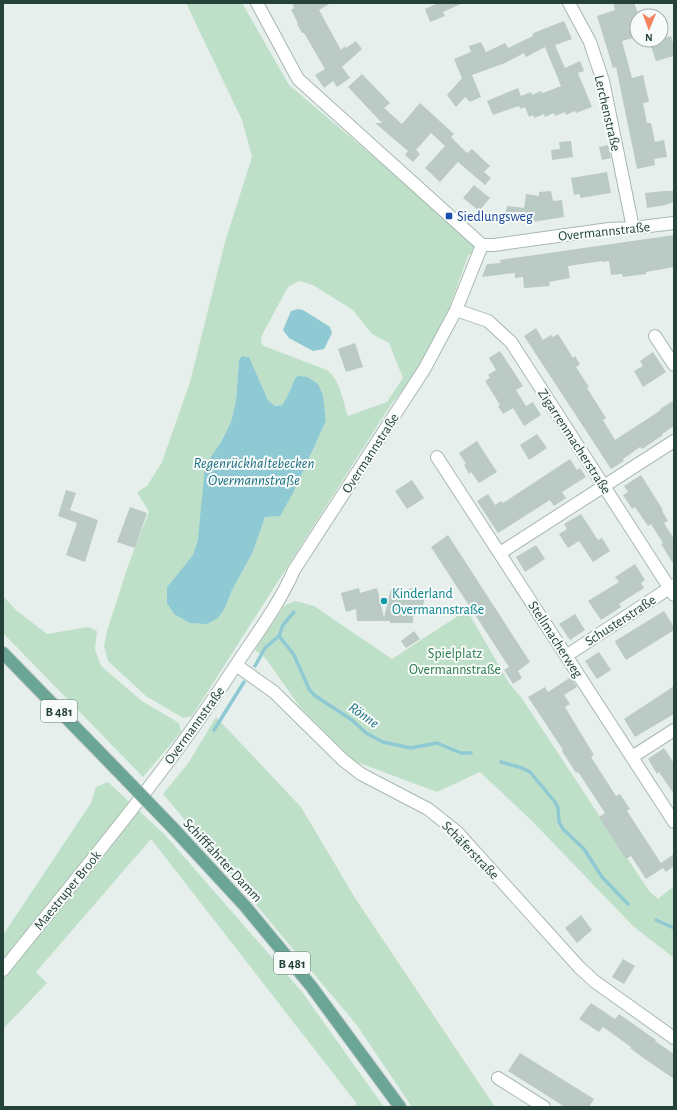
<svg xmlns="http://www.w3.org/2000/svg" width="677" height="1110" font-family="'Alegreya Sans',sans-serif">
	<rect width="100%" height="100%" fill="#e6efeb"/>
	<!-- green -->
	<path fill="#bfe0c8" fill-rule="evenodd" d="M186 3H242L289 85 478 245 468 256 447 314 424 357 412 378 390 406 192 716 183 718 146 696 108 661 104 646 107 631 129 563 149 512 137 492 147 486 162 462 190 382 225 242 252 157 242 120ZM299 281 313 285 353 310 372 334 389 343 403 378 387 402 348 416C343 401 340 380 327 370L264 346 261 343 262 335 288 287ZM242 356 249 357 268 400 275 406 282 405 288 397 291 387 308 377 317 384 323 395 326 421 294 491 265 517 253 552 232 590 225 608 167 603V587L193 555 198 539 221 442 231 422 236 401 239 360Z
		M3 596 16 610 47 634 88 627 97 631 95 649 101 666 142 701 179 723 181 732 143 777 3 633Z
		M295 601 314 606 392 659 467 610 509 683 521 697 649 891 658 899 674 886V958L633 926 532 821 480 772 437 792 354 761 300 707 266 659 255 650 284 606Z
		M216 717 301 807 355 898 495 1107H412L356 1024 163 794 189 762Z
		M108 782 164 834 302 992 384 1107H353L357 1104 151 839 36 972 47 983 3 1029V935L91 803 96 787Z"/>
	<!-- water -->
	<path fill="#8ec9d4" d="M298 309 303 310 330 327 332 333 324 349 313 351 289 338 283 330 291 311Z
		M242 356 249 357 268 400 275 406 282 405C289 396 291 386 296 377L300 376 308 377 318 384 323 395 326 421 294 491 280 516 265 517 253 552 232 590 225 608 218 618 207 624 190 623 174 614 167 603V587L193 555 198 539 205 466 221 442 231 422 236 401 239 360Z"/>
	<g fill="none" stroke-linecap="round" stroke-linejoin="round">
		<!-- stream -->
		<path stroke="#8ec9d4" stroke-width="3.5" d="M279 636 294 655 309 689 314 695 352 720 366 733 383 742 411 748 437 743 461 753H471
			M255 666 265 648 279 636 283 625 294 612
			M214 730 244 682
			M501 762 522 768 530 772 555 802 558 808 559 822 563 829 584 849 602 877 628 904
			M656 920 674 928"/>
	</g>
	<!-- building -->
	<path fill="#bbcac4" d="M292 3H331L319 10 341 50 345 46 346 48 356 41 362 49 342 67 350 78 337 87 333 81 324 88 315 75 325 69 304 33H302L297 24 298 23 291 10 294 8Z
		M438 3H463L443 12 445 16 430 22 425 9Z
		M613 3H634L639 16H637V37L622 41 632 78 643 75 649 102 643 103 647 123H651L655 142 664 140 667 157 654 159 655 165 637 169 616 67 613 68 597 16 615 10Z
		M564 21 572 39 555 45 565 68 580 61 584 71 578 73 592 107 576 113 575 111 566 115 565 112 555 116 554 113 545 117 544 114 534 118 533 115 529 117 525 107 520 109 519 106 493 115 487 101 518 88 521 96 531 92 532 95 541 91 543 93 561 86 545 47 526 57 524 53 505 63 472 75 481 97 470 102 465 97 456 107 447 95 462 78 454 59 471 52 469 46 481 42 486 52 505 43 508 48 533 36 532 34 536 32Z
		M671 36 674 46V56L656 61 649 40H661V39Z
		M362 74 390 103 384 108 402 124 420 103 454 134 451 137 467 153 472 149 490 166 484 172 491 178 485 185 458 162 440 182 425 168 445 146 431 133 416 150 420 154 413 162 405 155 408 151 375 123H382L348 87Z
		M571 141 573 157 552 160 551 150 560 149 559 142Z
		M608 145 611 158 602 160 599 147Z
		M607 172 611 193 580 198V194L574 195 571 178Z
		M474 185 490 198 479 211 463 198Z
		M551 191 553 201 562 200 564 217 526 223 504 220 507 206 524 208 526 194 539 196V192Z
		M664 191H674V202L665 205 647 208 645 193Z
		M674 235V267L646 272V274L623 277 622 274 611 275 609 261 602 262V261L568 266 570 278 549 282 550 286 524 288 523 277 515 278V273L482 277 487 264 501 263 500 260Z
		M536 328 543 340 551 335 553 337 558 334 573 358 575 356 580 364 576 367 589 387 587 388 606 418 603 420 615 440 661 410 660 409 674 400V426L662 434 663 435 642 449 640 447 623 459 624 461 611 469 524 336Z
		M355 343 363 367 346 372 338 349Z
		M500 351 523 386 516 390 526 406 533 402 541 415 524 426 513 408 503 414 498 406 500 405 485 381 490 378 488 375 496 370 489 358Z
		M653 352 666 372 643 387 634 371 643 366 640 361Z
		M537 434 547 448 529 460 520 445Z
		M477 441 497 472 479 483 471 472 469 474 464 465 466 464 459 453Z
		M570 459 577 470 580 468 586 477 562 492 566 498 554 506 550 500 498 533 477 501 488 494 495 505 501 501 503 503Z
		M641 475 663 510 662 511 668 521 664 523 674 539V565L661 544 663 543 651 524 648 526 635 507 632 509 623 495 628 492 624 486Z
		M412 480 424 498 407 509 395 491Z
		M66 490 76 493 70 510 98 520 85 562 66 555 77 523 58 516Z
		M130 507 147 513 135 548 117 542Z
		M581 514 598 540 602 538 610 551 593 562 579 541 568 548 559 534 567 529 564 524Z
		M448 535 530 662 518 671 522 678 513 684 504 670 509 667 431 547Z
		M536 545 545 559 525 572 516 557Z
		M635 564 645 580 641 583 644 588 619 604 621 607 601 620 588 601 619 582 615 577Z
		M359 588 360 593 377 588 384 618 391 588 407 592 409 588 426 592 422 611 413 608V623H390V621H357L356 609 346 612 341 593Z
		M664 611 674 627V630L626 660 615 642V641Z
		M575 614 585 630 570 640 559 624Z
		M414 631 420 639 406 648 401 641Z
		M599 652 611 670 597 679 585 661Z
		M571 677 577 687 564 695 570 704 565 707 594 755 591 757 616 796 620 794 630 809 627 811 661 863 674 854V866L666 872 663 868 646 879 631 856 626 859 599 817 605 813 578 772 576 773 562 751 563 750 528 697 545 687 548 692Z
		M674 686V714L635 737 624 719Z
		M664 748 674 763V794L659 772 657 774 648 759Z
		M581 915 592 930 577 943 565 928Z
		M623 959 635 966 624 984 612 977Z
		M591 1003 615 1019 619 1014 656 1040 655 1041 674 1054V1079L642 1057 630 1048 631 1047 603 1027 599 1032 579 1019Z
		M520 1053 594 1099 589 1107H565L508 1071Z"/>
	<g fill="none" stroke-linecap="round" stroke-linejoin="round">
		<defs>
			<path id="street" d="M257 3 298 79 482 245
				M569 3 590 42 603 81 633 228
				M482 245H494L609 229 633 228 674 223
				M456 310 488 321 511 342 674 595
				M655 336 674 365
				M437 457 674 822
				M500 553 674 441
				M566 656 674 585
				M236 665 274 692 343 760 361 774 428 809 457 832 579 967 594 981 674 1038
				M632 757 674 730
				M3 970C82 871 165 774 234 668 255 636 279 605 294 570L425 368 456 310 482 245
				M498 1078 544 1107"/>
			<path id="primary" d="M3 653 116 769
				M173 828 245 906 311 986 400 1107"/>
		</defs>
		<!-- street casing -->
		<use href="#street" stroke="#a8b8b2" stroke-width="14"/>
		<!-- primary casing -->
		<use href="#primary" stroke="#c2cac8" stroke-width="14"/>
		<!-- street -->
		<use href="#street" stroke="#fff" stroke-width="12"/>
		<!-- primary -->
		<use href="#primary" stroke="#6aa596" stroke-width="12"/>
		<defs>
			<path id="primary-bridge" d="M116 769 173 828"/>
		</defs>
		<!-- primary-bridge casing -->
		<use href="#primary-bridge" stroke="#c2cac8" stroke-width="14" stroke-linecap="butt"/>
		<!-- primary-bridge -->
		<use href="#primary-bridge" stroke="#6aa596" stroke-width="12"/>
	</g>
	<!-- markers -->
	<rect fill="#1a4fb4" stroke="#f7fbf9" stroke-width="1.5" x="445" y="212" width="8" height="8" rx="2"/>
	<circle fill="#0f9aa8" stroke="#f7fbf9" stroke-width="1.5" cx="384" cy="601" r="4"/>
	<g text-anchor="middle" stroke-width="4" stroke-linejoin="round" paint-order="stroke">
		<!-- shield labels -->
		<g fill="#f7fbf9" stroke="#637a73" stroke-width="1">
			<rect x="41" y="700" width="36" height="22" rx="3"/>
			<rect x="274" y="952" width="36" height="22" rx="3"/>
		</g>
		<g font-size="13" font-weight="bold" fill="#24423a">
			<text x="59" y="716">B 481</text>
			<text x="292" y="968">B 481</text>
		</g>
		<!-- street labels -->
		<g font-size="14" fill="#24423a" stroke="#f7fbf9">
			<text transform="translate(608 113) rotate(77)" y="5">Lerchenstraße</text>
			<text transform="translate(604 231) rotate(-6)" y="5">Overmannstraße</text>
			<text transform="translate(575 441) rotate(57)" y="5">Zigarrenmacherstraße</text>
			<text transform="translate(370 453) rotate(-57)" y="5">Overmannstraße</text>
			<text transform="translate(620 620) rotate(-33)" y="5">Schusterstraße</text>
			<text transform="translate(556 639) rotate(57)" y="5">Stellmacherweg</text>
			<text transform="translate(194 725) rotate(-54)" y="5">Overmannstraße</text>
			<text transform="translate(471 850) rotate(46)" y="5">Schäferstraße</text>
			<text transform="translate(223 860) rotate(47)" y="5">Schifffahrter Damm</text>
			<text transform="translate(67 890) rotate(-51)" y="5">Maestruper Brook</text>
		</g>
		<!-- transit labels -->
		<g font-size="14" fill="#164399" stroke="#f7fbf9" text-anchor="start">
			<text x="457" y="221">Siedlungsweg</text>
		</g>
		<!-- culture labels -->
		<g font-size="14" fill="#0d838f" stroke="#f7fbf9" text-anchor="start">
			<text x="392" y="598">Kinderland<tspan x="392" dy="16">Overmannstraße</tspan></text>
		</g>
		<!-- park labels -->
		<g font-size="14" fill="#2d7a4b" stroke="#f7fbf9">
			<text x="455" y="658">Spielplatz<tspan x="455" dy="16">Overmannstraße</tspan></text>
		</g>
		<!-- water labels -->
		<g font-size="15" font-style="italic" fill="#1c6f80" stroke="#f7fbf9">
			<text x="254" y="468">Regenrückhaltebecken<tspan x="254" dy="17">Overmannstraße</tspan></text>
			<text transform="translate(364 715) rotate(35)" y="5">Rönne</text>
		</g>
	</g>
	<!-- border -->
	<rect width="677" height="1110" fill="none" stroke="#24423a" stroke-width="8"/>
	<!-- north arrow -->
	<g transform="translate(649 28) rotate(181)"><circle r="19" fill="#f7fbf9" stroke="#a3b1ad"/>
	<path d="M0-3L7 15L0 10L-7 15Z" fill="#f4845f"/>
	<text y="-6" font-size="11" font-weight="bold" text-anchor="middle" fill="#24423a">N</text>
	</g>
</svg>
